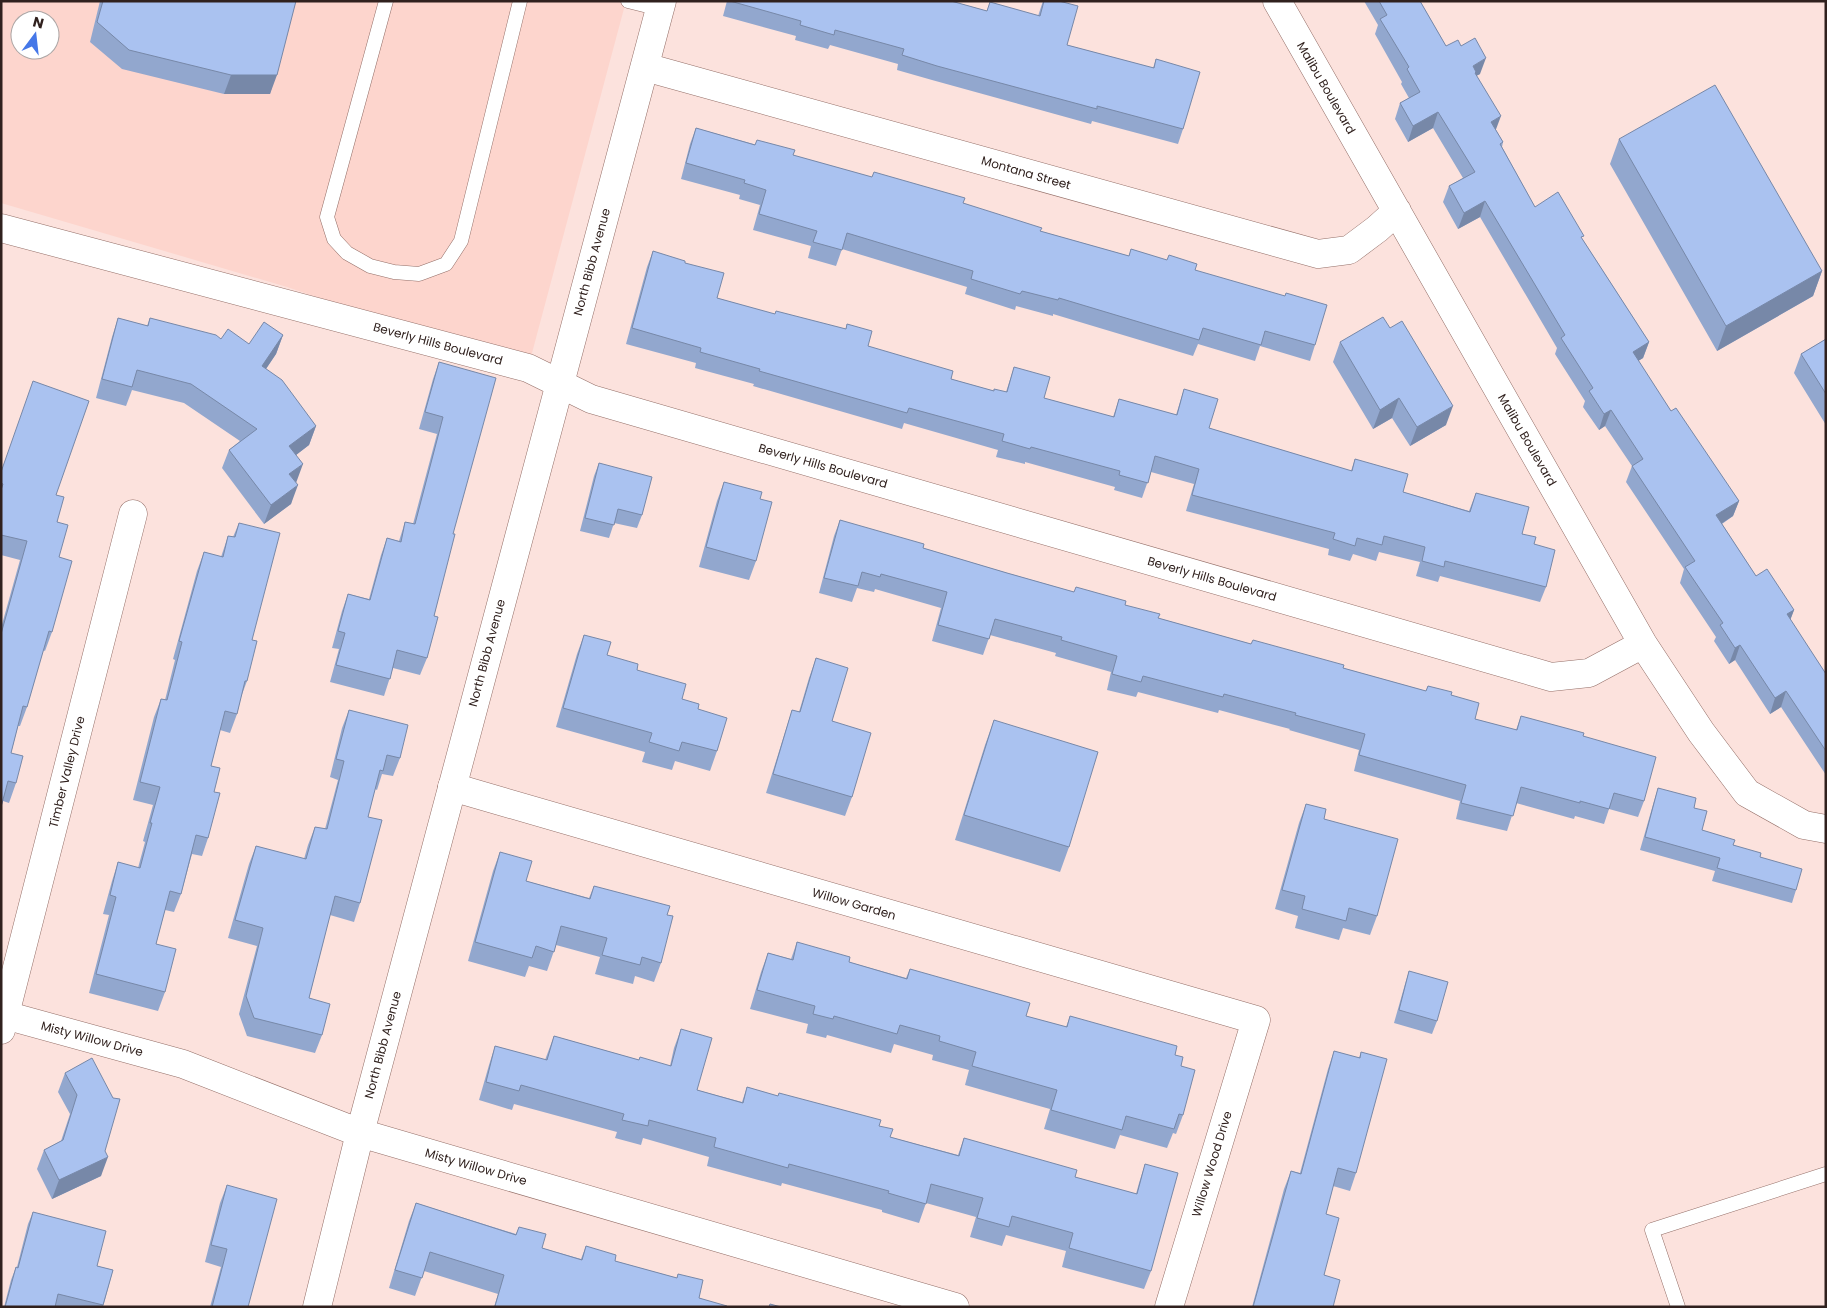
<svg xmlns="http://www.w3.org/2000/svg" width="1827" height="1308" font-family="Poppins,sans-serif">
	<rect width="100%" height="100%" fill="#fce2dd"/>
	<!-- built -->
	<path fill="#fdd5cd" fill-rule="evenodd" d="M1 1H626L528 368 287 287 1 203ZM20 20H50V50H20Z"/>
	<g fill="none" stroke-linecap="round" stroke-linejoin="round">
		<defs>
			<path id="lane" d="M386 1 327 217 334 239 347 253 370 266 394 272 419 274 446 264 461 241 520 1
				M628 1 660 9
				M1678 1307 1652 1230 1826 1174"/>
			<path id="street" d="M1277 1 1643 644 1701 732 1747 793 1804 825 1826 829
				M645 67 1318 254 1349 250 1377 229 1397 211
				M1 228 528 368 591 399 1551 677 1589 673 1643 644
				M452 787 1256 1020 1169 1307
				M1 1030 133 514
				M360 1133 955 1307"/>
			<path id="secondary" d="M1 1014 183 1064 360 1133
				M317 1307 360 1133 662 1"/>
		</defs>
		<!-- lane casing -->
		<use href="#lane" stroke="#946f68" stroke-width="15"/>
		<!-- street casing -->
		<use href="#street" stroke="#946f68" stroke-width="29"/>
		<!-- secondary casing -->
		<use href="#secondary" stroke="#946f68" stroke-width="29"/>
		<!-- lane -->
		<use href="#lane" stroke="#fff" stroke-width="14"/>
		<!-- street -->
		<use href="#street" stroke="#fff" stroke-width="28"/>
		<!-- secondary -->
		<use href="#secondary" stroke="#fff" stroke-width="28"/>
	</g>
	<!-- wall -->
	<path fill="#92a7ce" d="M100 1H296L270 94H224L122 69 90 42Z
		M727 1H951L987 11 990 2 1038 16 1043 1H1059L1067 45 1153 68 1156 59 1183 129 1178 144 1092 121 1091 124 932 80 897 70 898 64 830 45 828 49 795 40 796 36 723 16Z
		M1364 1H1420L1446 46 1480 74 1476 76 1496 130 1503 142 1502 147 1535 207 1583 240 1649 342 1643 358 1638 361 1671 411 1739 501 1733 516 1722 524 1756 576 1794 610 1790 620 1826 674V775L1781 707 1770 714 1735 660 1729 664 1714 641 1716 637 1680 583 1684 569 1626 482 1632 466 1605 426 1599 430 1583 407 1585 401 1555 354 1557 348 1480 217 1458 229 1443 202 1449 186 1463 178 1433 128 1408 142 1395 119 1400 103 1409 98 1401 84 1402 82 1375 34 1378 25Z
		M696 128 963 203 1040 231 1129 256 1131 249 1195 270 1315 345 1310 361 1260 346 1255 361 1198 344 1193 356 1053 314V316L1016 306 1015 310 965 294 967 287 842 249 836 266 808 258 811 246 753 230 760 205 739 199 740 195 681 179 690 144Z
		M1619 139 1822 271 1813 296 1717 351 1610 164Z
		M653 251 685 263 717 298 774 314 846 329 847 324 868 346 951 379 994 391 1006 392 1014 367 1044 398 1113 417 1119 399 1176 415 1184 389 1209 428 1351 471 1355 459 1403 492 1469 511 1476 493 1534 544 1546 587 1540 602 1440 576 1438 582 1416 576 1420 562 1379 552 1376 561 1353 554 1350 561 1328 555 1329 549 1186 511 1194 484 1151 472 1142 498 1114 490 1115 487 1025 462V464L996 457 998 450 904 423 902 429 753 386 754 384 695 368 696 363 626 344 647 267Z
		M118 318 147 326 150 318 221 339 249 344 283 335 276 354 266 369 316 426 309 445 296 455V483L291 504 264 524 222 468 229 450 240 441 184 403 132 390 126 406 96 398 112 337Z
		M1826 339V425L1794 373 1801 354Z
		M1340 342 1446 425 1410 446 1392 418 1373 429 1333 362Z
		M439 362 453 534 434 616 427 658 420 675 393 668 384 696 330 682 339 649 332 648 342 611 348 594 369 599 381 555 387 538 399 541 405 522 413 524 437 434 419 429 433 379Z
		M599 463 642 515 637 528 614 523 609 538 580 531 594 476Z
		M1 472 56 495 59 557 52 632 45 651 43 650 27 707 20 726H18L11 753 16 783 9 803 3 801 1 807V628L20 560 1 555Z
		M724 482 760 499 756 561 749 580 699 567 717 501Z
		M840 520 923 548 1007 573 1074 592 1125 605 1158 618 1251 644 1343 668 1426 691 1428 686 1451 695 1475 719 1516 730 1521 716 1583 736 1644 801 1638 817 1609 809 1604 824 1575 816 1574 819 1516 803 1507 831 1456 819 1460 801 1354 771 1359 750 1289 730 1290 729 1219 710 1218 713 1138 692 1136 697 1107 690 1111 672 1055 656 1056 653 990 635 983 655 932 641 941 608 875 589 874 592 857 588 852 602 819 593 834 536Z
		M239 523 252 640 247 681 241 697 237 714 230 733 220 730 211 766 214 792 208 838 202 856 192 854 181 894 174 912 165 910 156 944 165 992 158 1011 89 993 109 915 103 914 112 881 118 862 138 868 145 842 143 841 153 805 133 800 154 717 161 699 165 700 175 660 173 659 197 571 204 552 221 557 228 536 233 537Z
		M584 635 607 655 682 699 698 709 717 751 710 771 675 761 672 770 642 762 645 752 556 727 577 654Z
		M816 658 852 797 845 816 766 793 786 729 792 710 799 712 809 678Z
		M349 710 400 758 393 776 382 774 377 790 375 789 368 817 360 903 354 922 330 915 309 998 322 1035 315 1053 247 1036 239 1014 257 946 228 938 249 864 256 846 304 859 308 845 315 827 325 829 338 780 330 777 342 728Z
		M994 720 1069 847 1060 872 955 840 985 745Z
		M1658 788 1694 808 1702 830 1760 857 1796 890 1792 903 1712 881 1715 871 1640 850 1654 801Z
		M1306 804 1324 819 1377 916 1370 935 1343 928 1339 940 1295 928 1298 916 1275 909 1299 823Z
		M500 852 526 881 589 898 594 886 667 915 661 963 654 982 635 976 633 984 595 974 600 957 556 945 547 971 529 966 525 977 468 961 493 871Z
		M797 942 849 962 906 978 910 969 1026 1016 1066 1027 1070 1016 1175 1055 1181 1066 1183 1115 1176 1134 1173 1133 1167 1148 1120 1135 1115 1149 1044 1129 1050 1109 965 1085 969 1070 932 1060 933 1055 894 1044 891 1053 827 1035 826 1038 806 1033 808 1024 750 1009 761 972 768 953 791 959Z
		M1409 971 1437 1021 1432 1034 1394 1023 1405 984Z
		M681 1029 697 1090 742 1102 747 1087 879 1126 890 1137 958 1155 964 1138 1075 1177 1136 1194 1139 1183 1145 1164 1151 1271 1144 1289 1062 1267 1066 1251 1006 1235 1002 1246 970 1237 976 1217 926 1203 919 1223 882 1212V1210L782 1183 781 1186 707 1166 709 1157 643 1138 641 1145 615 1138 617 1132 514 1104 512 1110 479 1100 489 1065 495 1046 545 1060 554 1036 639 1060 670 1066 674 1048Z
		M1334 1051 1359 1058 1361 1052 1356 1173 1350 1191 1333 1186 1326 1214 1324 1275 1333 1307H1252L1284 1189 1291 1171 1300 1173 1328 1069Z
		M65 1073 113 1098 101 1176 52 1199 37 1169 44 1150 61 1141 70 1114 58 1092Z
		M227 1185 248 1307H210L221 1267 205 1262 220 1203Z
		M416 1203 516 1234 519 1227 542 1248 581 1259 586 1246 615 1261 677 1278 678 1274 699 1298 726 1307H494L498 1294 424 1271 415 1296 389 1288 409 1221Z
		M33 1212 97 1266 113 1270 103 1307H4L11 1280 16 1267H17L28 1224Z"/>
	<!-- shaded-wall -->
	<path fill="#7788a8" d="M1486 58 1480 74 1474 77 1473 66Z
		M231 75H277L270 94H224Z
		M1438 112 1433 128 1408 142 1413 126Z
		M1501 116 1495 132 1491 122Z
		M1485 201 1480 217 1458 229 1464 213Z
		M1822 271 1813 296 1717 351 1726 326Z
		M283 335 276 354 255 385 262 366Z
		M1649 342 1643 358 1627 368 1633 352Z
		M1399 398 1392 418 1373 429 1380 410Z
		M1453 406 1446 425 1410 446 1417 427Z
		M1611 410 1605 426 1599 430 1604 414Z
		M316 426 309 445 283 465 289 446Z
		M303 464 296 483 289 474Z
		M298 485 291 504 264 524 271 505Z
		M1739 501 1733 516 1710 531 1716 515Z
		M1794 610 1788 626 1787 614Z
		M1740 645 1735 660 1729 664 1735 648Z
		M1786 691 1781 707 1770 714 1775 698Z
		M108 1157 101 1176 52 1199 59 1180Z"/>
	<!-- building -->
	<path fill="#aac2f0" stroke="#7788a8" d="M103 1H296L277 75H231L129 50 97 22Z
		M730 1H951L987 11 990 2 1040 16 1044 1H1059L1078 6 1067 45 1154 68 1156 59 1200 72 1183 129 1097 106V109L937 66 902 55 904 49 835 30 834 35 800 25 801 21Z
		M1379 1H1420L1446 46 1458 40 1461 46 1475 38 1486 58 1473 66 1476 72 1475 73 1501 116 1491 122 1503 142 1500 144 1535 207 1558 192 1584 236 1581 237 1649 342 1633 352 1671 411 1676 408 1739 501 1716 515 1756 576 1767 569 1794 610 1787 614 1826 674V751L1786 691 1775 698 1740 645 1735 648 1720 625 1723 623 1685 567 1695 561 1632 466 1643 459 1611 410 1604 414 1589 391 1593 388 1561 338 1565 335 1485 201 1464 213 1449 186 1475 172 1438 112 1413 126 1400 103 1420 92 1407 69 1409 67 1380 19 1387 15Z
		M1715 85 1822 271 1726 326 1619 139Z
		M696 128 755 145 757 140 795 150 793 155 872 177 874 172 965 198 963 203 1042 228 1040 231 1129 256 1131 249 1167 260 1169 255 1197 264 1195 270 1285 296 1286 293 1327 305 1315 345 1265 331 1261 345 1203 328 1199 340 1059 298 1058 300 1022 291 1020 294 971 279 973 271 847 233 842 250 813 242 817 231 759 214 766 190 744 183 745 180 686 163Z
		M653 251 685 261V263L724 273 717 298 775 314 776 311 846 329 847 324 872 331 868 346 953 371 951 379 994 391V389L1007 392 1014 367 1050 377 1044 398 1114 417 1119 399 1177 415 1184 389 1218 399 1209 428 1352 471 1355 459 1408 474 1403 492 1470 512 1476 493 1529 507 1522 534 1536 537 1534 544 1555 550 1546 587 1445 561 1444 567 1422 561 1425 547 1384 536 1382 545 1357 538 1355 546 1333 539 1335 533 1192 495 1199 469 1155 456 1148 483 1119 475 1120 471 1031 447 1030 449 1002 441 1004 434 909 408 907 413 759 371 760 369 700 352 701 348 632 328Z
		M1383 317 1390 328 1402 321 1453 406 1417 427 1399 398 1380 410 1340 342Z
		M118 318 148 326 150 318 216 335 221 339 228 329 249 344 264 322 283 335 262 366 282 380 316 426 289 446 303 464 289 474 298 485 271 505 229 450 257 429 191 384 137 370 132 387 102 379Z
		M1826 339V394L1801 354Z
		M439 362 496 378 453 534H455L434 616 438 617 427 658 397 650 390 679 336 665 345 633 338 631 348 594 370 600 387 538 401 542 405 522 415 524 443 417 425 412Z
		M33 381 89 401 56 495 64 497 57 522 68 525 59 557 72 561 52 632 49 631 27 707 23 706 11 753 23 756 16 783 8 781 1 807V634L27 541 1 535V490L3 484 1 483V472Z
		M599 463 652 477 642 515 618 509 614 525 585 518Z
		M724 482 762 492 760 499 772 502 756 561 706 547Z
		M840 520 924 544 923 548 1007 573 1074 592 1076 587 1126 601 1125 605 1160 614 1158 618 1251 644 1253 640 1344 665 1343 668 1426 691 1428 686 1452 692 1451 695 1479 703 1475 719 1517 730 1521 716 1584 733 1583 736 1656 757 1644 801 1614 793 1609 809 1580 801V803L1521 787 1513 816 1461 803 1466 785 1359 755 1365 734 1295 715 1296 713 1224 694 1223 697 1143 676 1141 682 1112 674 1117 656 1061 640 1062 637 995 619 989 639 938 625 947 592 881 574 880 577 862 572 858 586 824 578Z
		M239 523 280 533 252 640 257 641 247 681H245L237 714 225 711 211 766 220 768 214 792 220 793 208 838 196 835 181 894 170 891 156 944 176 949 165 992 96 974 116 897 110 895 118 862 140 868 152 823H150L160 787 140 782 161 699 167 700 182 642 179 641 204 552 223 557 228 536 235 537Z
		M584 635 611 642 607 655 638 664 637 670 686 684 682 699 699 704 698 709 727 718 717 751 682 742 679 751 649 742 652 733 563 708Z
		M816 658 848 668 832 721 871 733 852 797 773 774 792 710 800 712Z
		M349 710 408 725 400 758 387 755 383 771 380 770 368 817 382 820 360 903 335 896 309 998 330 1004 322 1035 254 1018 246 996 263 928 235 920 256 846 306 859 315 827 327 829 344 761 336 759Z
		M994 720 1098 752 1069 847 964 815Z
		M1658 788 1696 798 1694 808 1707 811 1702 830 1735 840 1733 845 1761 853 1760 857 1802 869 1796 890 1717 868 1720 858 1645 837Z
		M1306 804 1326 809 1324 819 1398 839 1377 916 1349 908 1346 921 1302 909 1305 896 1282 890Z
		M500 852 532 861 526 881 590 899 594 886 670 906 667 915 673 916 661 963 642 957 640 965 602 955 607 938 561 926 554 952 536 946 532 958 475 942Z
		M797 942 850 957 849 962 907 979 910 969 1030 1003 1026 1016 1067 1027 1070 1016 1177 1046 1175 1055 1183 1057 1181 1066 1195 1070 1183 1115 1179 1114 1174 1129 1126 1116 1122 1130 1051 1110 1057 1090 972 1066 976 1052 939 1041 940 1036 900 1025 897 1034 834 1016 833 1019 813 1014 815 1006 757 990 768 953 793 960Z
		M1409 971 1448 982 1437 1021 1399 1010Z
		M681 1029 712 1038 697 1090 743 1103 747 1087 778 1096 779 1093 881 1120 879 1126 893 1129 890 1137 959 1156 964 1138 1077 1170 1075 1177 1137 1194 1145 1164 1178 1173 1151 1271 1069 1248 1073 1233 1012 1216 1009 1227 977 1218 983 1198 931 1184 926 1204 888 1193 889 1191 789 1164 788 1168 714 1147 716 1138 649 1120 648 1126 622 1120 624 1114 521 1085 519 1091 486 1082 495 1046 547 1060 554 1036 639 1060 640 1057 671 1066Z
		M1334 1051 1360 1058 1361 1052 1387 1059 1356 1173 1338 1168 1326 1214 1339 1218 1324 1275 1340 1280 1333 1307H1253L1291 1171 1301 1174Z
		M92 1058 113 1098 120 1099 105 1151 108 1157 59 1180 44 1150 63 1140 77 1095 65 1073Z
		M227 1185 277 1199 248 1307H212L227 1249 211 1245Z
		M416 1203 516 1235 519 1227 546 1234 542 1248 582 1260 586 1246 616 1255 615 1261 677 1278 678 1274 703 1280 699 1298 727 1306 726 1307H498L495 1306 504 1275 430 1252 422 1278 395 1270Z
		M33 1212 106 1231 97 1266 113 1270 103 1305 58 1294 55 1307H5L16 1267 18 1268Z
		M770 1304 781 1307H769Z"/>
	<g text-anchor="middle" stroke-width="4.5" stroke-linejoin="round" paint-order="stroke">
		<!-- street labels -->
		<g font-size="12" fill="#30211e" stroke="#fff">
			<text transform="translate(1326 88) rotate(60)" y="4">Malibu Boulevard</text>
			<text transform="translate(1026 173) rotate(16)" y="4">Montana Street</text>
			<text transform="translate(592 262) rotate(-75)" y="4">North Bibb Avenue</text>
			<text transform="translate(438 344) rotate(15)" y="4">Beverly Hills Boulevard</text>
			<text transform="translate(1527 440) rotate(60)" y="4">Malibu Boulevard</text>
			<text transform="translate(823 466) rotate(16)" y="4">Beverly Hills Boulevard</text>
			<text transform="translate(1212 579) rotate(16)" y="4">Beverly Hills Boulevard</text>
			<text transform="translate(487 653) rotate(-75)" y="4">North Bibb Avenue</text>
			<text transform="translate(67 772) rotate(-76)" y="4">Timber Valley Drive</text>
			<text transform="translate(854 904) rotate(16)" y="4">Willow Garden</text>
			<text transform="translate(92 1039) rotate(15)" y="4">Misty Willow Drive</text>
			<text transform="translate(383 1045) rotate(-75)" y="4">North Bibb Avenue</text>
			<text transform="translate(1212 1164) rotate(-73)" y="4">Willow Wood Drive</text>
			<text transform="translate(476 1167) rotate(16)" y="4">Misty Willow Drive</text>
		</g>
	</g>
	<!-- border -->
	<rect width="1827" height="1308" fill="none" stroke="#30211e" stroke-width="5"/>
	<!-- north arrow -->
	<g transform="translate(35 35) rotate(15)"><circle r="24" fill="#ffffff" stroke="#aca6a5"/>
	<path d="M0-4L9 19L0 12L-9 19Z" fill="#4577e8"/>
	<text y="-8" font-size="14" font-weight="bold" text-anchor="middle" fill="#30211e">N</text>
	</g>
</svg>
